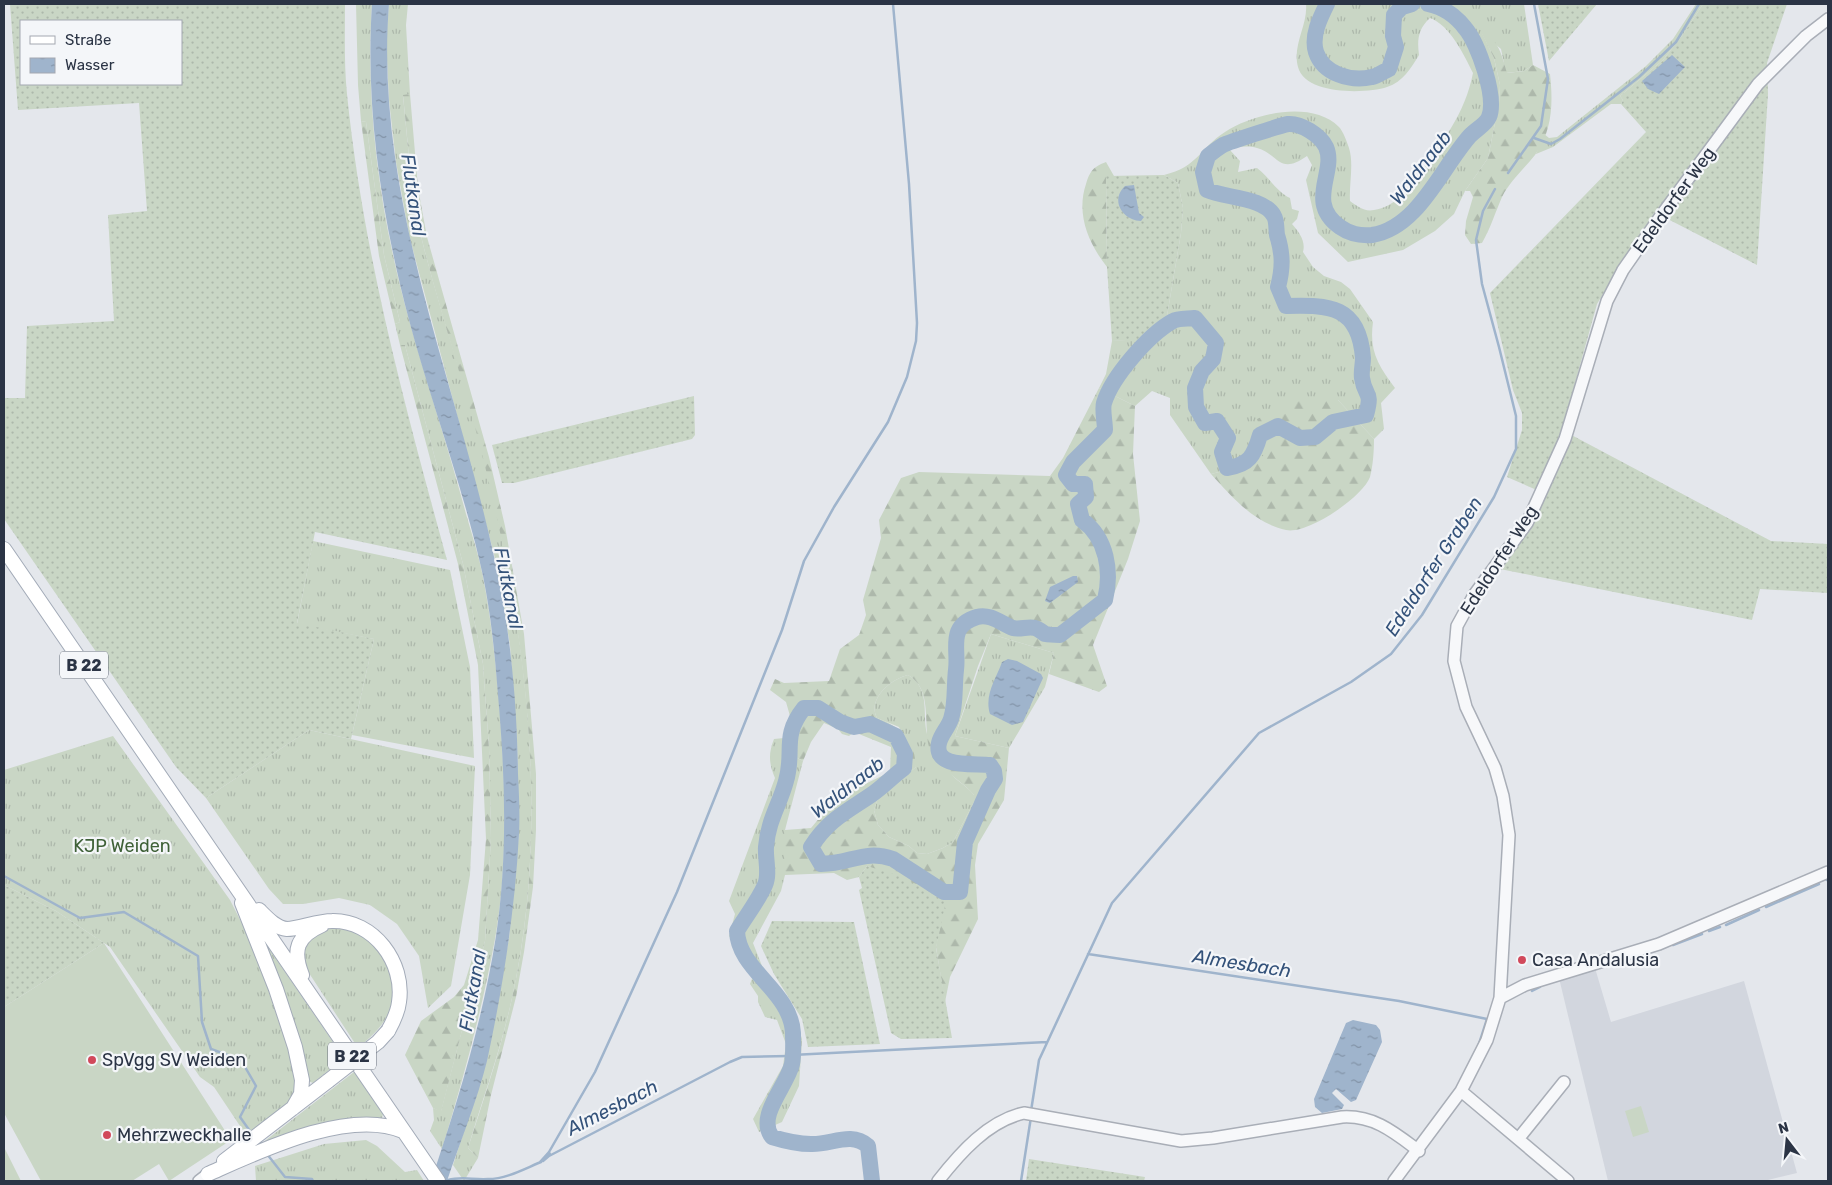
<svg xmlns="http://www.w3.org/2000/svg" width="1832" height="1185" font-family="Rubik,sans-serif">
	<defs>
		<pattern id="grass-tufts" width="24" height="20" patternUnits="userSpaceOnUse" patternTransform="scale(1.25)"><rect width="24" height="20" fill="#c9d6c5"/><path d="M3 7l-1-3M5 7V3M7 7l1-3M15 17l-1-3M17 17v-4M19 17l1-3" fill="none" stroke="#adb8ab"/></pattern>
		<pattern id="forest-firs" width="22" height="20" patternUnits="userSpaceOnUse" patternTransform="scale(1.25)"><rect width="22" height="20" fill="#c9d6c5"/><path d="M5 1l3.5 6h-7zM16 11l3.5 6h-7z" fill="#adb8ab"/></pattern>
		<pattern id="garden-dots" width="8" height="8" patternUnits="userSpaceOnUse" patternTransform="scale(1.25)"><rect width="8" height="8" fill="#c9d6c5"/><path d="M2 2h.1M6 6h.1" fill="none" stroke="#adb8ab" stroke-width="1.8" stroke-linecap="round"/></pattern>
		<pattern id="water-ripples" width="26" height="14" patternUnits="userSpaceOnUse" patternTransform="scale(1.25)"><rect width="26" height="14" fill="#9fb4cc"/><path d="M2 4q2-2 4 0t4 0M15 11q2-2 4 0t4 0" fill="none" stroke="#8293a7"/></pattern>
	</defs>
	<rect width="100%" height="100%" fill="#e4e7ec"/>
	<!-- built -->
	<path fill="#d2d6de" d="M1595 968 1611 1022 1744 981 1797 1173 1764 1181H1608L1559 978Z"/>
	<!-- grass -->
	<path fill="url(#grass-tufts)" d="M356 4H372C365 110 381 221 410 323 428 387 449 450 466 514 472 535 479 556 483 577 491 617 495 658 499 699 505 778 509 860 495 939 482 1010 463 1080 442 1149L430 1131 434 1120 433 1108 441 1111 485 941 491 838 489 748 483 664 463 564 405 345H400L395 324 400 322 384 255 366 122 361 121 358 85Z
		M389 4H408L406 25 410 94 403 96C408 144 411 193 422 240 440 313 466 385 484 458 526 631 551 822 512 998 501 1049 483 1098 468 1148L478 1158 464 1181 453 1165 486 1063 509 938 519 833 517 740 510 645 494 554 409 235 396 162 389 100 386 39Z
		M1306 4H1524L1533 65 1524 71 1506 73 1501 49 1482 33 1494 58 1500 85 1499 103 1488 158 1465 191 1454 214 1435 231 1403 250 1348 262 1318 233 1306 180 1312 165 1307 156C1279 176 1279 154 1257 148 1247 145 1238 147 1229 149L1240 161 1238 172 1257 168C1270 178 1276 191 1290 198L1292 209 1299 211 1297 219 1292 224C1299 232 1306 241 1303 252L1313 267 1324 276 1341 282 1350 289 1373 322C1369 351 1378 365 1395 388L1381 403 1384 429 1374 439 1338 400 1255 463 1211 474 1170 415V398L1152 391 1135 406 1099 388 1106 374 1112 341 1140 339 1167 316 1181 233 1183 208 1178 183 1164 175C1198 167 1200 148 1225 132 1254 113 1312 100 1339 127 1343 131 1347 142 1349 148 1354 164 1349 183 1350 201 1357 206 1364 212 1374 210 1395 207 1405 191 1417 176 1442 143 1465 114 1473 73 1464 55 1450 25 1430 18 1418 29 1417 40 1419 55 1411 68 1403 82 1387 87 1366 94 1305 95 1298 67 1292 45 1308 25 1306 4Z
		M1696 4H1703L1684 33 1663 60 1620 96 1623 100 1621 104H1611L1553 147 1536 154 1544 134 1549 138 1557 137 1646 66 1673 39Z
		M313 541 450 570 470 667 474 758 352 735 374 639 297 624Z
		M991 634 1054 653 1045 687 1009 748 955 736Z
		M908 675C931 688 922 714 927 734 929 742 946 768 951 774 958 782 966 785 974 795V802L953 842 943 848 927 854 917 853 909 846 889 837 878 825 874 810 878 798 916 767 899 727 877 718C867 699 891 679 908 675Z
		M309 730 475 766 470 875 451 986 428 1008 419 956 397 924 370 905 339 898 303 904H283L269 889 206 798Z
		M113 736 230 900 256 951 279 1008 297 1082 296 1094 288 1103 246 1135 214 1087 200 1077 110 947 56 911 4 885V770Z
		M784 738 786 742 784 751 803 761 785 830V875L781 891 753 943 764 971 790 1002 802 1039 799 1086 782 1122 759 1132 753 1119 783 1066 786 1044 777 1020 765 1017 758 1002V996L750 984 753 976 729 936 735 914 729 901 775 778C769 764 768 754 774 739Z
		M324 928C338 928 350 928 362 935 385 949 403 987 389 1013 382 1027 370 1038 358 1048L307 970 303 956 305 944Z
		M261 937 344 1058 313 1083 308 1081Z
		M354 1072 383 1114 382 1118 257 1147Z
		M366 1140 377 1146 405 1172 417 1170 424 1181H256L255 1166 324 1144Z"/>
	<!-- forest -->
	<path fill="url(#forest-firs)" fill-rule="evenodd" d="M1481 32C1499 39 1502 56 1507 73L1524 71 1533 65 1550 74C1553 102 1553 130 1535 155 1524 169 1510 181 1502 197 1495 213 1491 227 1482 243L1471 244 1465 235 1466 221 1473 197 1470 191H1465L1488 158 1499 103 1500 85 1494 58Z
		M410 94 418 188 427 237 489 457 505 526 524 634 536 774V830L533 887 524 952 516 997 491 1095 478 1158 468 1148C484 1098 501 1049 512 998 551 823 526 630 483 458 465 385 440 313 422 240 411 192 408 144 403 95Z
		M361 121 366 122 384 255 400 322 395 324 379 256Z
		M1106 162 1114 176H1106L1107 267C1088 243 1076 214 1086 184 1090 171 1093 167 1106 162Z
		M400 345H405L463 564 483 664 489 748 491 838 485 941 441 1112 433 1108 405 1055 421 1021 454 997 464 985 478 940 486 839 478 665 458 564Z
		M1099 388 1135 406 1133 454 1140 521 1128 559 1093 645 1107 686 1099 692 1049 674 1054 653 991 634 978 666 955 736 1009 748 1004 800 978 844 975 865 978 919 950 977 945 1002 936 947 945 901 867 866 859 877 847 880 834 873 785 875V830L811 828 836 798 890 772 891 747 854 732 849 736 842 734 838 729 824 723 811 742 803 761 784 751 790 716 786 702 770 690 775 679 784 683 829 681 840 649 859 635 866 615 863 600 881 538 879 520 901 478 919 472 1050 476 1063 458ZM908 675C933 689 923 724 929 747 935 768 961 779 974 795V802L953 842 943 848 927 854 917 853 909 846 889 837 878 825 874 810 878 798 916 767C914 737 902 728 877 718 867 699 891 679 908 675Z
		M1338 400 1374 439C1374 451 1373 466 1370 477 1363 497 1307 535 1286 530 1254 523 1232 497 1211 474L1255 463 1267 452 1257 419 1295 401Z"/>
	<!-- garden -->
	<path fill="url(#garden-dots)" fill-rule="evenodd" d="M10 4H345C345 34 344 65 347 94 363 253 405 407 447 560L315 532 297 623 374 639 351 739 309 730 206 798 176 767 4 519V398H25L27 326 114 321 108 215 147 211 139 103 18 110ZM181 21V84H21V21Z
		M1538 4H1597L1549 61Z
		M1703 4H1787L1767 63 1768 94 1757 265 1658 214 1618 269 1597 304 1562 430 1771 541 1828 544V593L1760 589 1752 620 1500 569 1539 491 1507 477 1522 430V413L1513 390 1490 293 1646 132 1621 104 1623 100 1620 96 1663 60 1684 33Z
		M1164 175 1178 183 1183 208 1181 233 1167 316 1157 327 1140 340 1112 341 1107 267 1106 176Z
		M694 396 695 435 692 439 514 483H502L492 445Z
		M867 866 903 877 946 901 936 948 952 1038 901 1039 891 1033 859 890 862 888 859 877Z
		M4 885 56 911 104 943 4 1007Z
		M772 921 854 922 880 1044 808 1047 802 1019 774 974 761 946Z
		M1029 1159 1145 1177 1144 1181H1026Z"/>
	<!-- pitch -->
	<path fill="#c9d6c5" d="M104 943 231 1140 169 1181 159 1164 132 1181H41L4 1113V1007Z
		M1641 1106 1649 1132 1633 1137 1625 1111Z
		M4 1147 21 1181H4Z"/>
	<!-- water -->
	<path fill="url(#water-ripples)" d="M372 4H389C374 193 453 371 493 552 510 625 517 699 518 774 519 794 520 814 519 834 515 910 503 987 487 1061 477 1101 460 1142 447 1181H431C458 1101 483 1019 496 936 508 856 505 775 498 695 495 655 491 615 483 576 464 489 432 406 409 320 382 218 365 110 372 4Z
		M1672 55 1685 67 1659 94 1648 89 1642 81Z
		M1134 185 1139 213 1144 217 1141 221C1122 220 1110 200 1125 186Z
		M1073 576H1077L1078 582 1050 603 1045 601 1050 587Z
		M1008 659 1017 661 1041 674 1043 678 1023 722 1012 725 990 714C984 695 996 679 1002 662Z
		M1353 1020 1376 1025 1380 1030 1382 1042 1356 1100 1351 1102 1336 1089 1332 1093 1344 1105 1342 1109 1322 1113 1315 1107 1314 1099 1346 1023Z"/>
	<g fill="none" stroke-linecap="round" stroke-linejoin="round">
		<!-- stream -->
		<path stroke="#9fb4cc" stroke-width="2.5" d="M1534 138 1551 144 1560 139 1639 77 1676 42 1699 4
			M1508 173 1541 126 1548 79 1534 4
			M4 876 80 918 124 912 198 956 202 1022 211 1049 241 1060 256 1086 240 1117 252 1134
			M1827 880 1828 879
			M1766 907 1819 884
			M1726 925 1759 910
			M1709 931 1720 927
			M1673 945 1702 934
			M1088 954 1399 1001 1487 1019 1478 1047
			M1532 991 1540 987
			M792 1055 1047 1042
			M1031 1111 1039 1060 1112 903 1259 733 1351 682 1391 654 1422 615 1494 497 1516 449V416L1499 347 1482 284 1476 240 1483 211 1495 189
			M267 1154 285 1177 312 1179 313 1181
			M549 1156 730 1062 742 1057 789 1056
			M540 1162 549 1152 543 1161 550 1155 549 1152 595 1072 677 892 782 630 804 561 834 507 888 422 907 377 916 341 917 323 909 184 893 4
			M448 1180C462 1176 473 1180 488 1179 506 1179 524 1169 541 1162
			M1021 1181 1031 1117"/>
		<!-- river -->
		<path stroke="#9fb4cc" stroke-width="16" d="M1327 4C1320 18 1311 36 1316 52 1323 74 1351 82 1372 77 1378 76 1384 71 1389 69L1396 47 1393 36 1394 15 1402 7 1412 4
			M872 1181 868 1146C851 1131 831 1145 811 1144 798 1144 785 1141 772 1137 756 1116 787 1086 792 1064 794 1054 793 1042 793 1033 791 991 738 970 737 931 746 916 758 901 765 885 770 874 765 858 766 847 768 820 780 804 786 781 795 751 781 737 804 708H818L840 722 854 727 870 724 896 736 905 754 904 768C893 776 883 787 871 795 846 812 828 820 811 847L821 864C851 864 864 849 893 859L944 892H960L965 842 988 790 995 779 994 771 990 765C974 763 933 769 939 743 941 734 948 728 951 719 956 704 954 686 956 670 959 649 947 626 977 617 990 613 1002 624 1013 628 1020 630 1028 626 1035 628 1039 629 1042 632 1045 634 1050 635 1056 635 1060 635L1105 600C1112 572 1107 538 1082 520L1078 504 1086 497 1085 484H1073L1066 475 1073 462 1105 430C1105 422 1102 410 1104 403 1112 377 1148 335 1173 321 1178 318 1189 319 1195 318L1216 343 1213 359 1202 371 1195 388 1196 407 1205 423 1217 421 1228 438 1222 452 1227 468C1249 465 1254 456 1260 435L1278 426 1300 438 1315 437 1333 422 1366 415C1373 390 1365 398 1362 378 1361 371 1363 365 1363 358 1359 305 1329 305 1286 306L1278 287C1283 268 1283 254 1277 235 1276 229 1277 221 1274 216 1264 197 1224 198 1207 190L1203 172 1208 156C1213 152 1218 148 1223 145 1229 142 1282 125 1288 124 1301 123 1320 135 1326 147 1337 172 1305 202 1340 227 1350 234 1359 236 1372 235 1417 228 1440 171 1468 138 1473 131 1486 125 1489 117 1497 97 1478 43 1465 28 1455 15 1443 7 1428 4"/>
		<defs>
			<path id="minor" d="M1500 998 1525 985 1659 944 1828 872
				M1461 1091 1568 1181
				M1519 1138 1564 1082
				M199 1181 208 1174
				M938 1181C960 1153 988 1121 1024 1113L1181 1141 1213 1138 1342 1117C1374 1115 1395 1133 1419 1151
				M1394 1181 1461 1091 1487 1040 1500 998 1509 835 1503 796 1495 768 1466 707 1454 661 1457 626 1474 595 1527 523 1565 439 1607 301 1623 270 1660 217 1758 84 1806 36 1828 19"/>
			<path id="major" d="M4 549 438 1181
				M242 903 276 989 295 1047 302 1080 301 1094 293 1108
				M259 910C267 918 276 928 287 929 298 929 318 921 332 921 374 920 405 963 399 1002 398 1012 393 1022 388 1031
				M302 975C292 950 297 936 322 925
				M224 1161 328 1081
				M208 1174C260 1151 348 1108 403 1131"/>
		</defs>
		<!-- minor casing -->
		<use href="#minor" stroke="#a9aeb7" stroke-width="14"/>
		<!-- major casing -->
		<use href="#major" stroke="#a3abb8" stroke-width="16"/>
		<!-- minor -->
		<use href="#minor" stroke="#f7f8fa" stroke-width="11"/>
		<!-- major -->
		<use href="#major" stroke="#fff" stroke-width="14"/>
		<defs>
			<path id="major-bridge" d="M328 1081 378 1042 388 1031"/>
		</defs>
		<!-- major-bridge casing -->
		<use href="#major-bridge" stroke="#a3abb8" stroke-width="16" stroke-linecap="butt"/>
		<!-- major-bridge -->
		<use href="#major-bridge" stroke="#fff" stroke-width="14"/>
	</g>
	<!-- markers -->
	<g fill="#d1495b" stroke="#f4f6f9" stroke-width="2">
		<circle cx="1522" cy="960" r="5"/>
		<circle cx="92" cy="1060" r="5"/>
		<circle cx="107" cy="1135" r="5"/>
	</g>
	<g text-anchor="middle" stroke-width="4.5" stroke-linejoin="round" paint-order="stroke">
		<!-- shield labels -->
		<g fill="#f4f6f9" stroke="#676e7b" stroke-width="1">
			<rect x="60" y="651.5" width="48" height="27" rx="4"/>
			<rect x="328" y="1042.5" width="48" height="27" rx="4"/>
		</g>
		<g font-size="16" font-weight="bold" fill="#2b3445">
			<text x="84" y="671">B 22</text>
			<text x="352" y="1062">B 22</text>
		</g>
		<!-- street labels -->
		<g font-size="18" fill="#2b3445" stroke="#f4f6f9">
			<text transform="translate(1674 200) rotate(-54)" y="6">Edeldorfer Weg</text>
			<text transform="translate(1499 560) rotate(-57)" y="6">Edeldorfer Weg</text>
		</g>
		<!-- park labels -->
		<g font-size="18" fill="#3f6138" stroke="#f4f6f9">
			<text x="122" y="852">KJP Weiden</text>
		</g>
		<!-- poi labels -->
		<g font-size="18" fill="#2b3445" stroke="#f4f6f9" text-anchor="start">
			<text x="1532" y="966">Casa Andalusia</text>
			<text x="102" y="1066">SpVgg SV Weiden</text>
			<text x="117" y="1141">Mehrzweckhalle</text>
		</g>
		<!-- water labels -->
		<g font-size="19" font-style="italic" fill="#34527a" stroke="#f4f6f9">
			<text transform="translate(1420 167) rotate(-52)" y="7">Waldnaab</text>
			<text transform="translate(414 195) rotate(82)" y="7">Flutkanal</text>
			<text transform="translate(1433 566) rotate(-57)" y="7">Edeldorfer Graben</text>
			<text transform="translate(509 588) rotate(79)" y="7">Flutkanal</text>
			<text transform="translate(847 787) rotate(-38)" y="7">Waldnaab</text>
			<text transform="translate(1242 963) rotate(9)" y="7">Almesbach</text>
			<text transform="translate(472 990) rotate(-80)" y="7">Flutkanal</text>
			<text transform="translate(612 1107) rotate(-27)" y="7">Almesbach</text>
		</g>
	</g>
	<!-- border -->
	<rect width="1832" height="1185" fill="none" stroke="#2b3445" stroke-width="10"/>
	<!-- legend -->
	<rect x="20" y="20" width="162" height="65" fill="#f4f6f9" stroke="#a4a8b1"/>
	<rect x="30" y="36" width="25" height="8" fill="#ffffff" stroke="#a4a8b1"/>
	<text x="65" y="45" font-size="15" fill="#2b3445">Straße</text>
	<rect x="30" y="58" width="25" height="15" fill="url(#water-ripples)" stroke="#a4a8b1"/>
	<text x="65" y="70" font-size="15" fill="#2b3445">Wasser</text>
	<!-- north arrow -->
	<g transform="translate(1787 1140) rotate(344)" stroke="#f4f6f9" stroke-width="4" paint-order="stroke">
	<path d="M0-4L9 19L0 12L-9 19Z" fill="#2b3445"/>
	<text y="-8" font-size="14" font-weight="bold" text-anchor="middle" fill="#2b3445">N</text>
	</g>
</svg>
